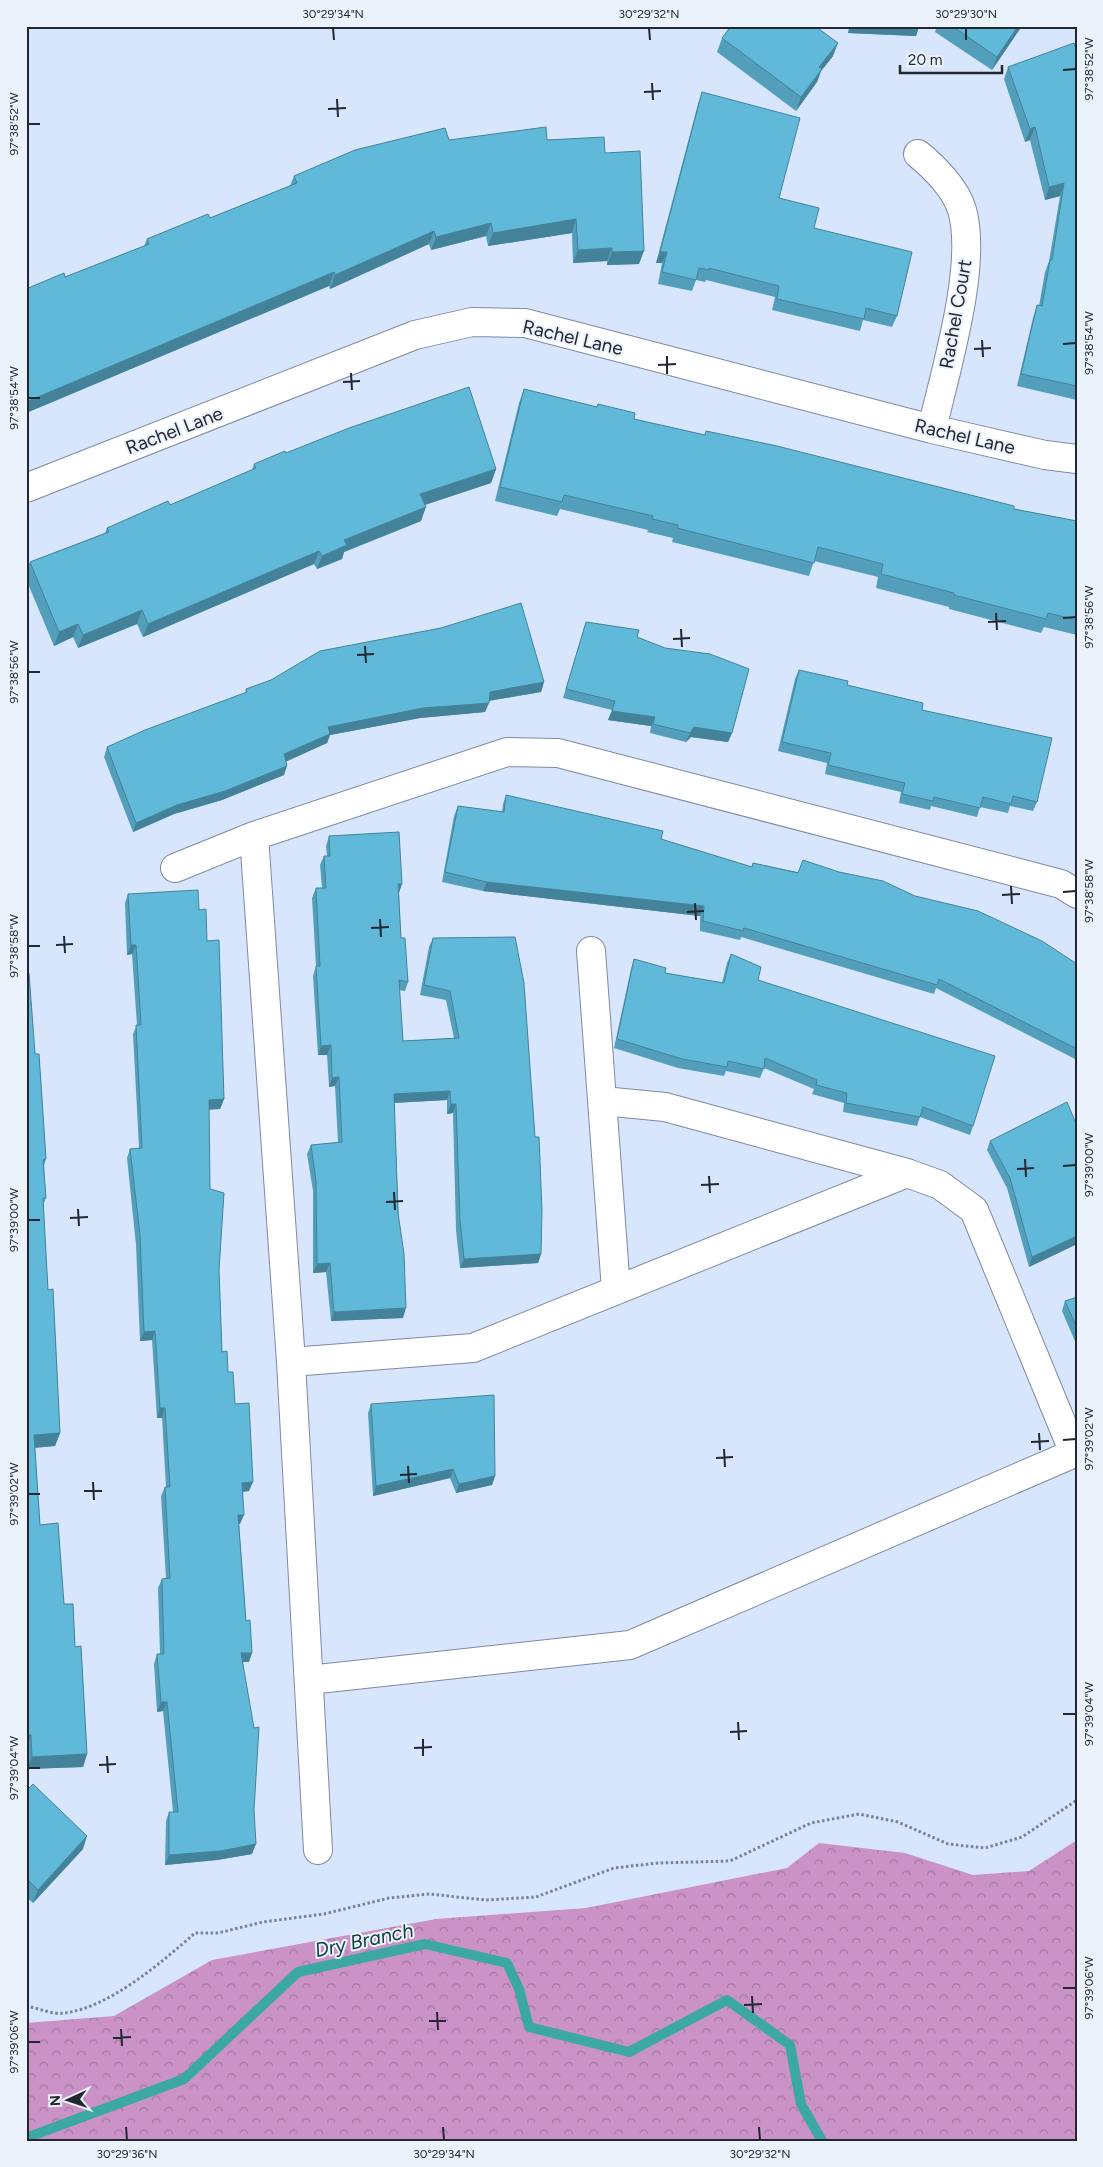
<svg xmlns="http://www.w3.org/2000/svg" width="1103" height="2167" font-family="Figtree,sans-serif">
	<defs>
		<pattern id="forest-crowns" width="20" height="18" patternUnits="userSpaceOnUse" patternTransform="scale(1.25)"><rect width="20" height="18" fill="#ca92c7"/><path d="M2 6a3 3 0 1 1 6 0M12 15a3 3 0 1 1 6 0" fill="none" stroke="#a477a2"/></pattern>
	</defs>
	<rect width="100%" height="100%" fill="#d7e6fd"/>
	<!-- forest -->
	<path fill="url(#forest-crowns)" d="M1077 1840V2141H26V2023L114 2016 212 1960 436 1919 586 1908 787 1868 819 1843 905 1853 973 1875 1029 1871Z"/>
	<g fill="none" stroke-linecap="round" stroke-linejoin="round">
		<!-- stream -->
		<path stroke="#3ca8a3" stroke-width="10" d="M26 2138 184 2079 298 1972 425 1944 507 1963 519 1989 529 2027 629 2052 727 2000 790 2045 801 2104 822 2141"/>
		<defs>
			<path id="minor" d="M918 154C934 167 956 189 962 210 978 265 945 372 932 429
				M26 488 415 335 472 322 525 323 932 429 1045 455 1077 459
				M254 836 291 1362 318 1850
				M175 868 254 836 507 752 558 753 1061 884 1077 894
				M591 951 616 1290
				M603 1101 665 1107 907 1173
				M291 1362 473 1348 907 1173 940 1185 974 1210 1074 1453
				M309 1680 630 1645 1077 1452"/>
		</defs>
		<!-- minor casing -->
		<use href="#minor" stroke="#7d8aa0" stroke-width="30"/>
		<!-- path -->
		<path stroke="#798292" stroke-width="3" stroke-dasharray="2.5 2.5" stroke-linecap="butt" d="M26 2006C38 2008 53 2015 64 2013 109 2008 162 1962 195 1933H218L263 1922 324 1914 389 1898 429 1894 486 1900 536 1897 614 1868 658 1863 730 1861 811 1823 859 1814 898 1822 948 1844 985 1848 1022 1837 1077 1800"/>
		<!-- minor -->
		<use href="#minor" stroke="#fff" stroke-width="28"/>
	</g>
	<!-- wall -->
	<path fill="#539fbb" d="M849 26H919L916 36 848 33Z
		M937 26H1022L992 70 935 32Z
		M722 38 833 56 821 71 817 82 796 111 717 52Z
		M1077 52V400L1017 386 1033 318 1037 305 1039 306 1045 272 1049 261 1060 196 1045 200 1030 140 1025 142 1004 79 1008 67Z
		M702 92 779 198 814 228 897 316 892 327 863 320 860 331 772 310 775 297 706 280 705 282 696 280 692 291 658 284 662 263H656L698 104Z
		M449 140H547L605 153 639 264 607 265V261L573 263 572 233 488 246 486 236 431 250 429 244 330 289 329 286 26 413V289L65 277 144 246 147 239 210 218 290 186 294 176Z
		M524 389 597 407 598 404 634 419 705 435 706 431 1014 509 1077 521V635L1044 627 1041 633 949 609V607L876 588 878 577 814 561 809 576 672 542 673 538 647 532 648 530 560 509 557 516 495 501 519 403Z
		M286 453 496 469 491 483 425 505 421 521 344 552 342 559 317 569 314 564 143 637 137 624 78 648 73 637 54 646 26 579V572L30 562 105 533 107 528 170 505 252 470 254 464Z
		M586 622 637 637 732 733 728 742 691 737 686 742 650 733 651 726 608 720 612 710 563 698Z
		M799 670 922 710 1037 802 1033 811 1010 806 1008 813 980 807 977 817 931 806 930 810 899 803 901 792 825 774 827 763 778 751 795 679Z
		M544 682 541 692 489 701 485 712 420 718 330 735 327 743 286 761 284 775 222 800 174 814 133 832 104 757 107 747 245 693 246 689Z
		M506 795 661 839 752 867 753 863 915 896 1077 964V1060L936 988 934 994 741 937 740 940 700 931V916L483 891 442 882 454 816 458 806 502 812 503 804Z
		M329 836 399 893 401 938 408 982 405 991 399 990 403 1041 454 1038 446 1000 420 995 429 947 433 938 541 1254 538 1263 460 1268 456 1230 453 1113 447 1114V1100L394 1103 403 1318 331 1321 326 1272 313 1273V1191L307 1154 311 1145 338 1143 335 1086 329 1087 327 1055H318L313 976 316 966 312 898 316 888H322L320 865 324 856H327L326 846Z
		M128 894 199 910 207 941 224 1099 220 1109H209L210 1189 219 1270 222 1352 228 1372 235 1404 249 1491 243 1492 240 1524H239L249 1662H243L254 1810 252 1854 217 1860 165 1865 166 1821 169 1812H173L163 1711 157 1712 154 1664 157 1654H160L158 1588 162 1579 166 1578 161 1496 165 1487H166L162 1418H157L152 1340 140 1341 136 1245 127 1158 130 1149 139 1148 133 1034 137 1025 132 954 127 955 125 903Z
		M731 954 758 980 973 1126 970 1135 920 1117 917 1126 843 1112 844 1103 812 1094 814 1089 764 1068 760 1078 726 1071 724 1076 678 1068 614 1048 631 969 634 959 665 973 722 983 727 963Z
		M26 973H29L35 1054H39L46 1159 44 1166 46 1198 43 1205 48 1290 53 1289 60 1433 55 1446 35 1448 40 1525 58 1523 64 1604H73L75 1647 81 1646 87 1754 83 1767 27 1769 26 1748Z
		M1077 1126V1244L1029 1267 1007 1188 987 1150 990 1141Z
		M1077 1297V1346L1062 1311 1065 1301Z
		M371 1404 495 1476 492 1485 456 1493 450 1478 373 1496 368 1413Z
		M26 1791 83 1849 33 1903 26 1897Z"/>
	<!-- shaded-wall -->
	<path fill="#448299" d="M851 26H909L919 27 916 36 848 33Z
		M1018 26H1022L992 70 997 57Z
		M838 43 833 56 821 71 817 82 796 111 801 97 819 67Z
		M1035 127 1030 140 1025 142 1030 129Z
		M1064 183 1060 196 1045 200 1049 187Z
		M576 219 572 233 488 246 493 233Z
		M491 223 486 236 431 250 436 237Z
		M434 231 429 244 330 289 335 275Z
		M612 248 607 261 573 263 578 250Z
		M644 251 639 264 607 265 612 252Z
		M660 252H667L662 263H656Z
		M334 272 329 286 26 413V402Z
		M496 469 491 483 415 508 420 494Z
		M426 507 421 521 344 552 342 559 317 569 322 556 344 540Z
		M319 551 314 564 143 637 148 624Z
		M142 610 137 624 78 648 83 635Z
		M78 624 73 637 54 646 59 632Z
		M544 682 541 692 487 701 490 692Z
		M489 703 485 712 420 718 330 735 327 743 281 764 284 754 328 727 423 708Z
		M612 711 655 717 651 726 608 720Z
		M694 727 732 733 728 742 691 737 686 742 690 733Z
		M287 766 284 775 222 800 174 814 133 832 136 823 177 805Z
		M487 882 704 906 700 916 483 891Z
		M398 884H402L399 893Z
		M131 945H136L132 954 127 955Z
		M331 1045 327 1055H318L321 1046Z
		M339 1077 335 1086 329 1087 332 1078Z
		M450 1091 447 1100 390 1103 394 1094Z
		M224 1099 220 1109 206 1110 209 1100Z
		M451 1104H456L453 1113 447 1114Z
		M1077 1236V1244L1029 1267 1032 1257Z
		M541 1254 538 1263 460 1268 464 1259Z
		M330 1263 326 1272 313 1273 317 1264Z
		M406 1308 403 1318 331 1321 334 1312Z
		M155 1331 152 1340 140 1341 144 1332Z
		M160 1408H165L162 1418H157Z
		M60 1433 55 1446 29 1448 34 1435Z
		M453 1469 450 1478 373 1496 376 1486Z
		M495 1476 492 1485 456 1493 459 1484Z
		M253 1482 249 1491 239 1492 242 1483Z
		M238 1515H244L240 1524 235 1525Z
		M241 1653H252L249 1662H238Z
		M161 1702H167L163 1711 157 1712Z
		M31 1735 27 1748H26V1736Z
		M87 1754 83 1767 27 1769 32 1757Z
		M87 1836 83 1849 33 1903 38 1890Z
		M256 1844 252 1854 217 1860 165 1865 169 1855Z"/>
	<!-- building -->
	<path fill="#61b9da" stroke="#448299" d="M731 26H815L838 43 819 67 822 69 801 97 722 38Z
		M952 26H1018L997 57Z
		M1074 43 1077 52V386L1021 374 1037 305 1042 306 1050 260H1052L1064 183 1049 187 1035 127 1030 129 1008 67Z
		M702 92 800 118 779 198 819 208 814 228 912 252 897 316 866 308 864 319 777 299 779 286 709 268V270L699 268 696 280 662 272 667 252H660Z
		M546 127 547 140 604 137 605 153 640 151 644 251 612 252V248L578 250 576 219 493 233 491 223 436 237 434 231 335 275 334 272 26 402V289L64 273 65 277 149 244 147 239 208 214 210 218 297 183 294 176 355 150 445 128 449 140Z
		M469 387 496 469 420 494 426 507 344 540 347 545 322 556 319 551 148 624 142 610 83 635 78 624 59 632 30 562 109 532 107 528 168 501 170 505 256 468 254 464 285 451 286 453 349 428Z
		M524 389 597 407 598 404 635 413 634 419 705 435 706 431 777 446 1014 506V509L1077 521V620L1048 613 1046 619 954 595V593L881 574 883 564 818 547 814 563 677 528 678 525 652 519 653 516 564 495 562 502 500 487Z
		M521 603 544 682 490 692 489 703 423 708 328 727 330 734 284 754 287 766 225 791 177 805 136 823 107 747 145 730 247 692 246 689 271 680 320 651 441 628Z
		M586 622 639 630 637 637 665 648 710 654 749 669 732 733 694 727 690 733 653 724 655 717 612 711 615 701 566 689Z
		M799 670 848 681 847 685 923 703 922 710 1052 738 1037 802 1013 796 1011 804 983 797 980 808 934 797 933 801 902 794 905 783 828 765 831 753 782 742Z
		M506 795 663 831 661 839 752 867 753 863 798 873 803 860 839 872 883 881 915 896 978 911 1042 941 1077 964V1049L939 979 937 985 744 928 743 931 703 921 704 906 487 882 445 872 458 806 504 812Z
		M399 832 402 884H398L401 938H405L408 982 399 980 403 1041 459 1038 450 991 424 985 433 938 515 937 524 983 535 1137H539L542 1210 541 1254 464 1259 460 1220 456 1104H451L450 1091 394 1094 398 1213 404 1254 406 1308 334 1312 330 1263 317 1264 316 1181 311 1145 342 1142 339 1077 332 1078 331 1045 321 1046 316 966H320L316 888H326L324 856H330L329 836Z
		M198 890 199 910 206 909 207 941 219 940 224 1099 209 1100 210 1189 224 1193 219 1270 222 1352 227 1351 228 1372H233L235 1404 249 1403 253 1482 242 1483 244 1515H238L246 1621 250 1620 252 1653H241L254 1728 259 1727 254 1810 256 1844 221 1851 169 1855V1812H178L167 1702H161L157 1654H164L162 1579 170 1578 165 1487H170L165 1408H160L155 1331 144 1332 140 1235 130 1149 142 1148 136 1025H141L136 945H131L128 894Z
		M731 954 761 967 758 980 995 1056 973 1126 923 1107 920 1117 846 1103 847 1093 816 1085 817 1080 765 1058 764 1069 728 1061 727 1067 682 1059 617 1039 634 959 666 968 665 973 724 983Z
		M26 973H29L35 1054H39L46 1159 43 1160 46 1198H43L48 1290 53 1289 60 1433 34 1435 40 1525 58 1523 64 1604H73L75 1647 81 1646 87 1754 32 1757 31 1735 26 1736Z
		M1067 1102 1077 1126V1236L1032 1257 1010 1178 990 1141Z
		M1077 1297V1328L1065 1301Z
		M494 1395 495 1476 459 1484 453 1469 376 1486 371 1404Z
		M33 1784 87 1836 38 1890 26 1878V1791Z"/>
	<!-- ticks -->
	<path fill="none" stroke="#222730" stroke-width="2" d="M333 28 334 40M649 28 650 40M966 28V40M1063 70 1076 69M652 83 653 100M644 92 661 91M337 99 338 117M328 109 346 108M28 124H40M982 340 983 357M1063 344 1076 343M974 349 991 348M667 356V374M658 365 676 364M351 373 352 390M343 382 360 381M28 398H40M996 613 997 630M1063 618 1076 617M988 622 1006 621M681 629 682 647M673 639 690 638M365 646 366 663M357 655 374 654M28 672H40M1011 886 1012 904M1063 892 1076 891M1002 895 1020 894M695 903 696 920M687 912 704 911M380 919 381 937M371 928 389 927M64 936 65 953M56 945 73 944M28 946H40M1025 1159 1026 1177M1063 1166 1076 1165M1017 1169 1034 1168M709 1176 710 1193M701 1185 719 1184M394 1192 395 1210M386 1202 403 1201M78 1209 79 1226M70 1218 88 1217M28 1220H40M1039 1433 1040 1450M1063 1440 1076 1439M1031 1442 1049 1441M724 1449 725 1467M716 1458 733 1457M408 1466 409 1483M400 1475 417 1474M93 1482 94 1500M84 1491H102M28 1494H40M1063 1714H1076M738 1722 739 1740M730 1732 747 1731M423 1739V1756M414 1748 432 1747M107 1756 108 1773M99 1765 116 1764M28 1768H40M1063 1988H1076M752 1996 753 2013M744 2005 762 2004M437 2012 438 2030M429 2021H446M121 2029 122 2046M113 2038 131 2037M28 2042H40M126 2127 127 2140M443 2127 444 2140M759 2127 760 2140"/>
	<g text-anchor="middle" stroke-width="4" stroke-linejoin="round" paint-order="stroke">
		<!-- street labels -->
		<g font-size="19" fill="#222730" stroke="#ecf2fc">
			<text transform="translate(955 314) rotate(-80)" y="7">Rachel Court</text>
			<text transform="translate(573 337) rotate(13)" y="7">Rachel Lane</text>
			<text transform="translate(174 430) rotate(-21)" y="7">Rachel Lane</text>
			<text transform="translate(965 436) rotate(13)" y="7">Rachel Lane</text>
		</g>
		<!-- water labels -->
		<g font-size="20" font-style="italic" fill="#11413f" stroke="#ecf2fc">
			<text transform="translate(364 1940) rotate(-12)" y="7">Dry Branch</text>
		</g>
	</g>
	<!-- border -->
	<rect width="1103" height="2167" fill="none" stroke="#ecf2fc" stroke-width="55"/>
	<!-- north arrow -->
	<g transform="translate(68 2100) rotate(267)" stroke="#ecf2fc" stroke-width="4" paint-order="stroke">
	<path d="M0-4L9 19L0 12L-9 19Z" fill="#222730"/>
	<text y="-8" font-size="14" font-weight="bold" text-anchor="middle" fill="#222730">N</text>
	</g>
	<!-- scale -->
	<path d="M900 65v8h102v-8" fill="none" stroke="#222730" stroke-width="2.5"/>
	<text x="908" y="65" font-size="15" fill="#222730" stroke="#ecf2fc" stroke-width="4" paint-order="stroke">20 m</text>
	<rect x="28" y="28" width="1048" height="2112" fill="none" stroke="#222730" stroke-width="2"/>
	<g font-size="12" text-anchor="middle" fill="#222730">
		<text x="333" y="18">30°29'34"N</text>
		<text x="649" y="18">30°29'32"N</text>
		<text x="966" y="18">30°29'30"N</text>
		<text transform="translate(1089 69) rotate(-90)" y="4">97°38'52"W</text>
		<text transform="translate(14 124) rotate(-90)" y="4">97°38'52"W</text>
		<text transform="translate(1089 343) rotate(-90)" y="4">97°38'54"W</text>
		<text transform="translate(14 398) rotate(-90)" y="4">97°38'54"W</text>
		<text transform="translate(1089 617) rotate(-90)" y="4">97°38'56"W</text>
		<text transform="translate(14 672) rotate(-90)" y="4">97°38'56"W</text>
		<text transform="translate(1089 891) rotate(-90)" y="4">97°38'58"W</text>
		<text transform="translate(14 946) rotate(-90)" y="4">97°38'58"W</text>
		<text transform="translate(1089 1165) rotate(-90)" y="4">97°39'00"W</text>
		<text transform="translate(14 1220) rotate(-90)" y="4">97°39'00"W</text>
		<text transform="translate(1089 1439) rotate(-90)" y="4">97°39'02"W</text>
		<text transform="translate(14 1494) rotate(-90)" y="4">97°39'02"W</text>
		<text transform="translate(1089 1714) rotate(-90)" y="4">97°39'04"W</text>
		<text transform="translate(14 1768) rotate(-90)" y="4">97°39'04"W</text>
		<text transform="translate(1089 1988) rotate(-90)" y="4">97°39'06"W</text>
		<text transform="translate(14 2042) rotate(-90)" y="4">97°39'06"W</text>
		<text x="127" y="2158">30°29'36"N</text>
		<text x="444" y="2158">30°29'34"N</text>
		<text x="760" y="2158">30°29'32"N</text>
	</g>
</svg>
